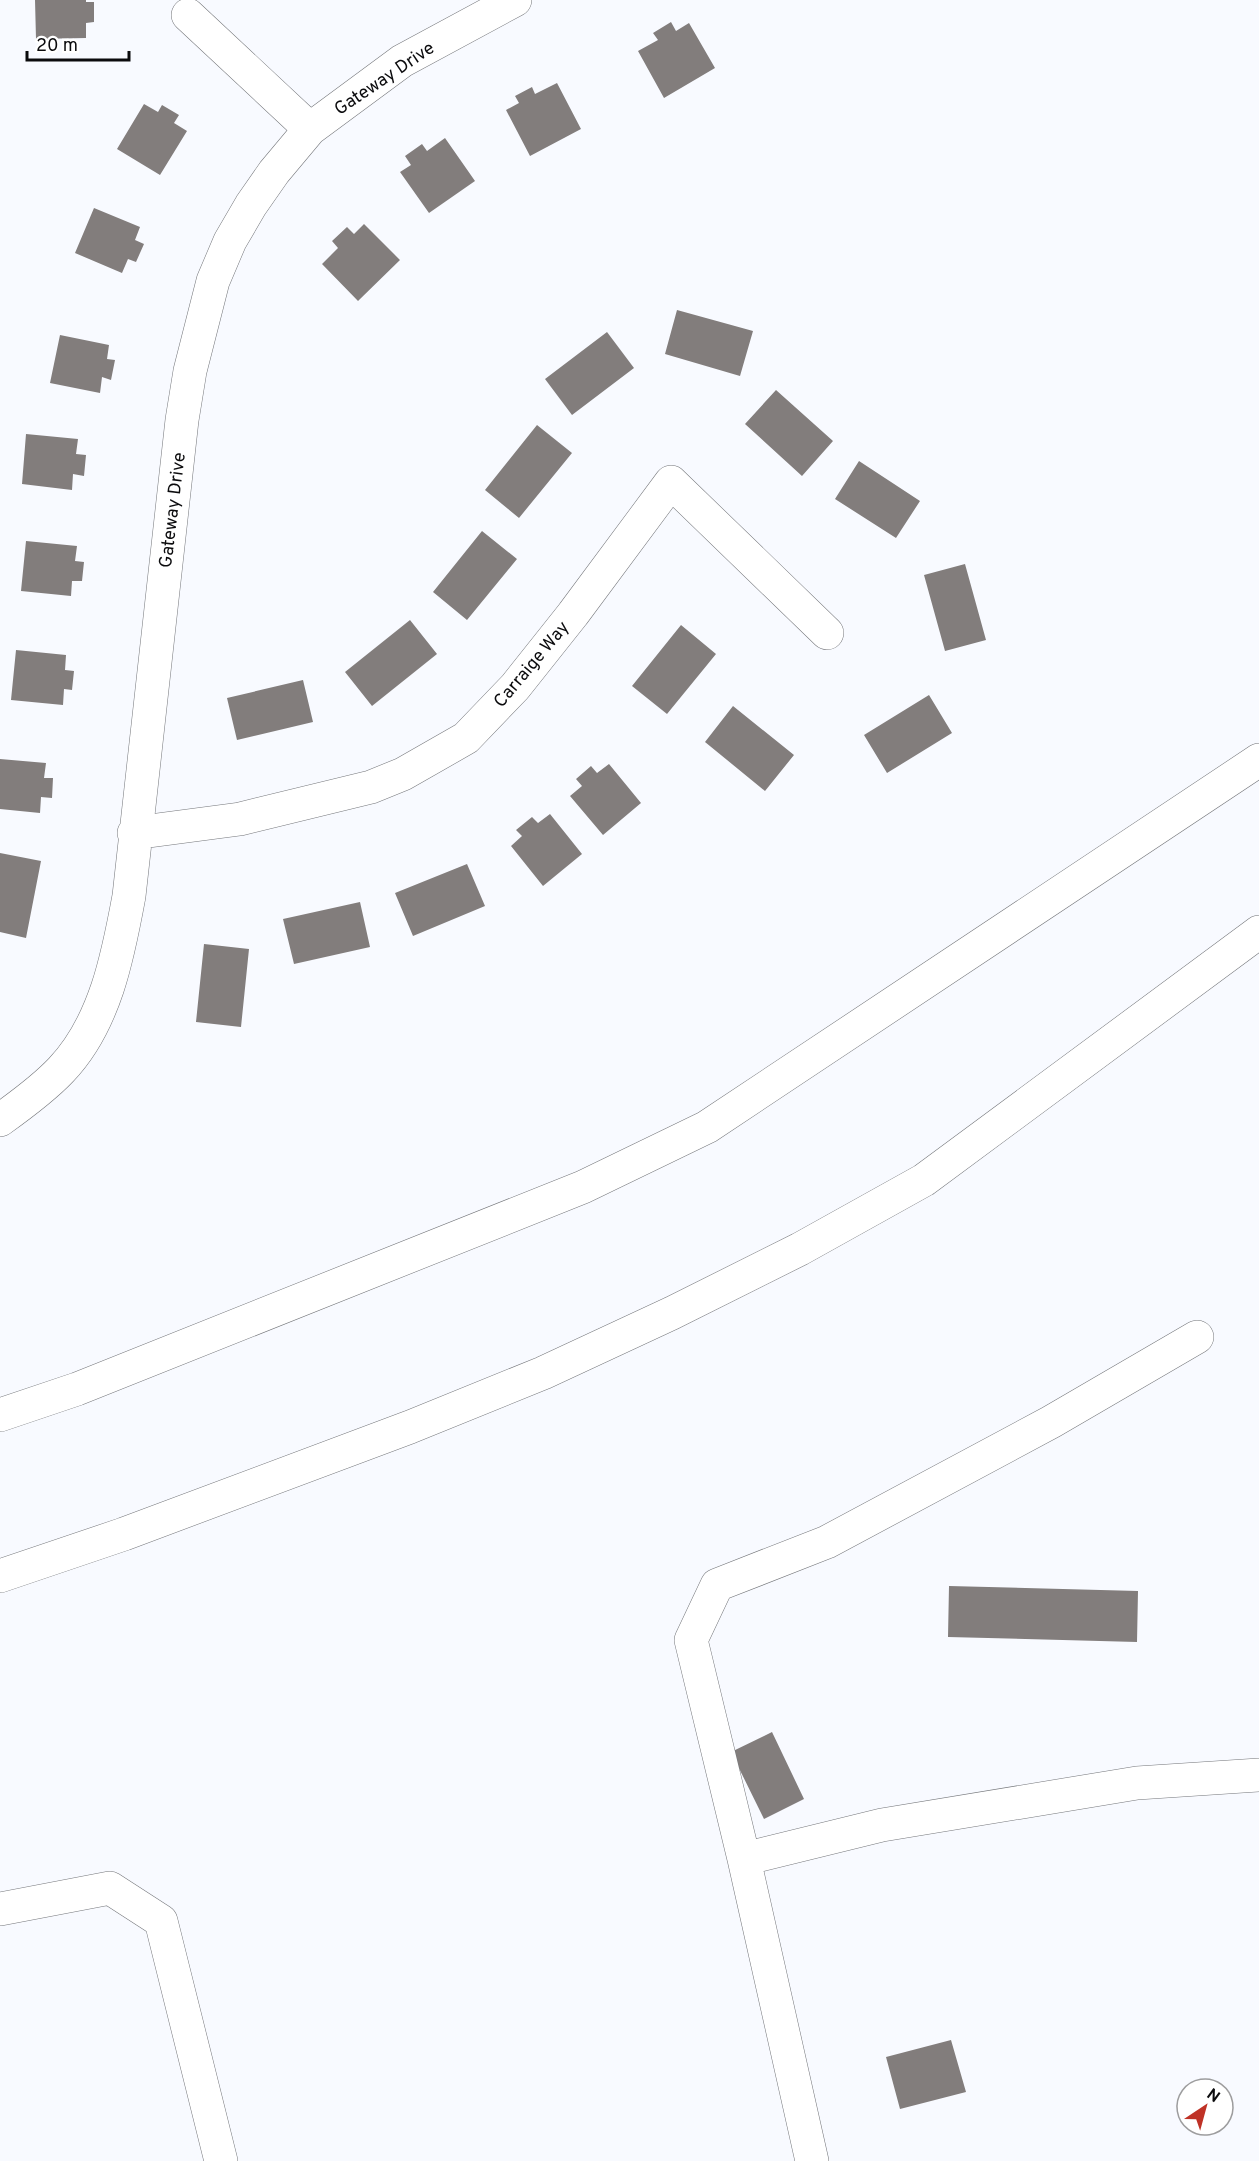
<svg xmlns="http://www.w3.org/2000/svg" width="1259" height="2161" font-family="Overpass,sans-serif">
	<rect width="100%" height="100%" fill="#f8faff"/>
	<!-- building -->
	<path fill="#827d7c" d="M35 0H86V2H94V22L86 23V38L36 39Z
		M671 22 676 31 689 23 715 68 664 98 638 51 658 40 653 33Z
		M557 83 581 129 530 156 506 110 519 103 515 96 532 87 535 94Z
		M144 104 158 112 162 105 179 115 174 123 187 131 160 175 117 149Z
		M445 138 475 181 429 213 400 172 411 165 405 156 422 144 427 151Z
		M94 208 140 227 135 240 144 244 136 262 128 259 122 273 75 253Z
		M364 224 400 260 358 301 322 264 338 248 332 241 347 227 354 234Z
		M677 310 753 331 740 376 665 354Z
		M607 332 634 368 572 415 545 379Z
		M60 335 109 345 107 359 115 360 111 380 102 377 100 393 50 383Z
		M776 390 833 441 802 476 745 424Z
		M537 425 572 453 519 518 485 490Z
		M26 434 78 439 76 454 86 455 84 476 73 474 72 490 22 484Z
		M859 461 920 501 896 538 835 499Z
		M482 531 517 559 467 620 433 592Z
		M26 541 77 546 75 561 84 562 82 581H72L71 596 21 591Z
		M965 564 986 640 945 651 924 575Z
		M410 620 437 654 372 706 345 672Z
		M681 625 716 654 667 714 632 686Z
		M16 650 66 655 65 670 74 671 72 690 64 689 63 705 11 700Z
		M303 680 313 722 237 740 227 698Z
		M929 695 952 733 887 773 864 735Z
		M733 706 794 755 765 791 705 742Z
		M0 759 46 763 44 778H53L52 798 41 797 40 813 0 809Z
		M609 764 641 803 603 835 570 796 582 786 576 779 591 766 597 773Z
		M550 814 582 854 543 886 511 846 522 836 516 830 532 817 538 823Z
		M0 853 41 861 26 938 0 932Z
		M467 864 485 906 413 936 395 893Z
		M360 902 370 947 294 964 283 919Z
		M204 944 249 949 241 1027 196 1022Z
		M949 1586 1138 1591 1137 1642 948 1637Z
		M772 1732 804 1799 764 1819 731 1752Z
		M951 2040 966 2092 900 2109 886 2057Z"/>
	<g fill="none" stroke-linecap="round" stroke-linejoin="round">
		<defs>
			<path id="minor" d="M188 15 310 129
				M134 833 240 819 371 787 403 774 466 738 515 687 573 614 671 482 827 633
				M0 1120C21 1105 43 1089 61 1070 105 1024 118 956 129 896L182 420 190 371 213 281 230 241 251 205 274 172 310 129 402 61 515 0
				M744 1859 882 1825 1137 1783 1259 1775
				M0 1909 110 1888 161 1921 221 2161
				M812 2161 744 1859 691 1640 717 1585 827 1542 1051 1422 1197 1337"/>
			<path id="highway" d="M0 1415 77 1389 583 1187 707 1127 1259 760
				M0 1576 124 1534 410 1427 543 1373 672 1313 800 1249 924 1180 1259 932"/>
		</defs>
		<!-- minor casing -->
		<use href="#minor" stroke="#75777b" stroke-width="34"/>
		<!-- highway casing -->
		<use href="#highway" stroke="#75777b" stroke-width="34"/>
		<!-- minor -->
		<use href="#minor" stroke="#fff" stroke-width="33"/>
		<!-- highway -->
		<use href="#highway" stroke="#fff" stroke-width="33"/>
	</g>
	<g text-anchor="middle" stroke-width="5" stroke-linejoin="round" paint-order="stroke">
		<!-- street labels -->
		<g font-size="18" fill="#0b0b0d" stroke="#fff">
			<text transform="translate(384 78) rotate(-34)" y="6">Gateway Drive</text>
			<text transform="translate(172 510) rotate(-83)" y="6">Gateway Drive</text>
			<text transform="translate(531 664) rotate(-50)" y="6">Carraige Way</text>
		</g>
	</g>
	<!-- north arrow -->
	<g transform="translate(1205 2107) rotate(36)"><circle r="28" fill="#ffffff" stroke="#9d9d9e" stroke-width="1.5"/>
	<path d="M0-4.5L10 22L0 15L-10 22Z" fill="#bf3226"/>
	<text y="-9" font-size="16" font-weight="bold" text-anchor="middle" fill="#0b0b0d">N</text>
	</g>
	<!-- scale -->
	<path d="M27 51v9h102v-9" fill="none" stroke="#0b0b0d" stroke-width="3"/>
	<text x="36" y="51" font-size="18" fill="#0b0b0d" stroke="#ffffff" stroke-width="4.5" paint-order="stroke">20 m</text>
</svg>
